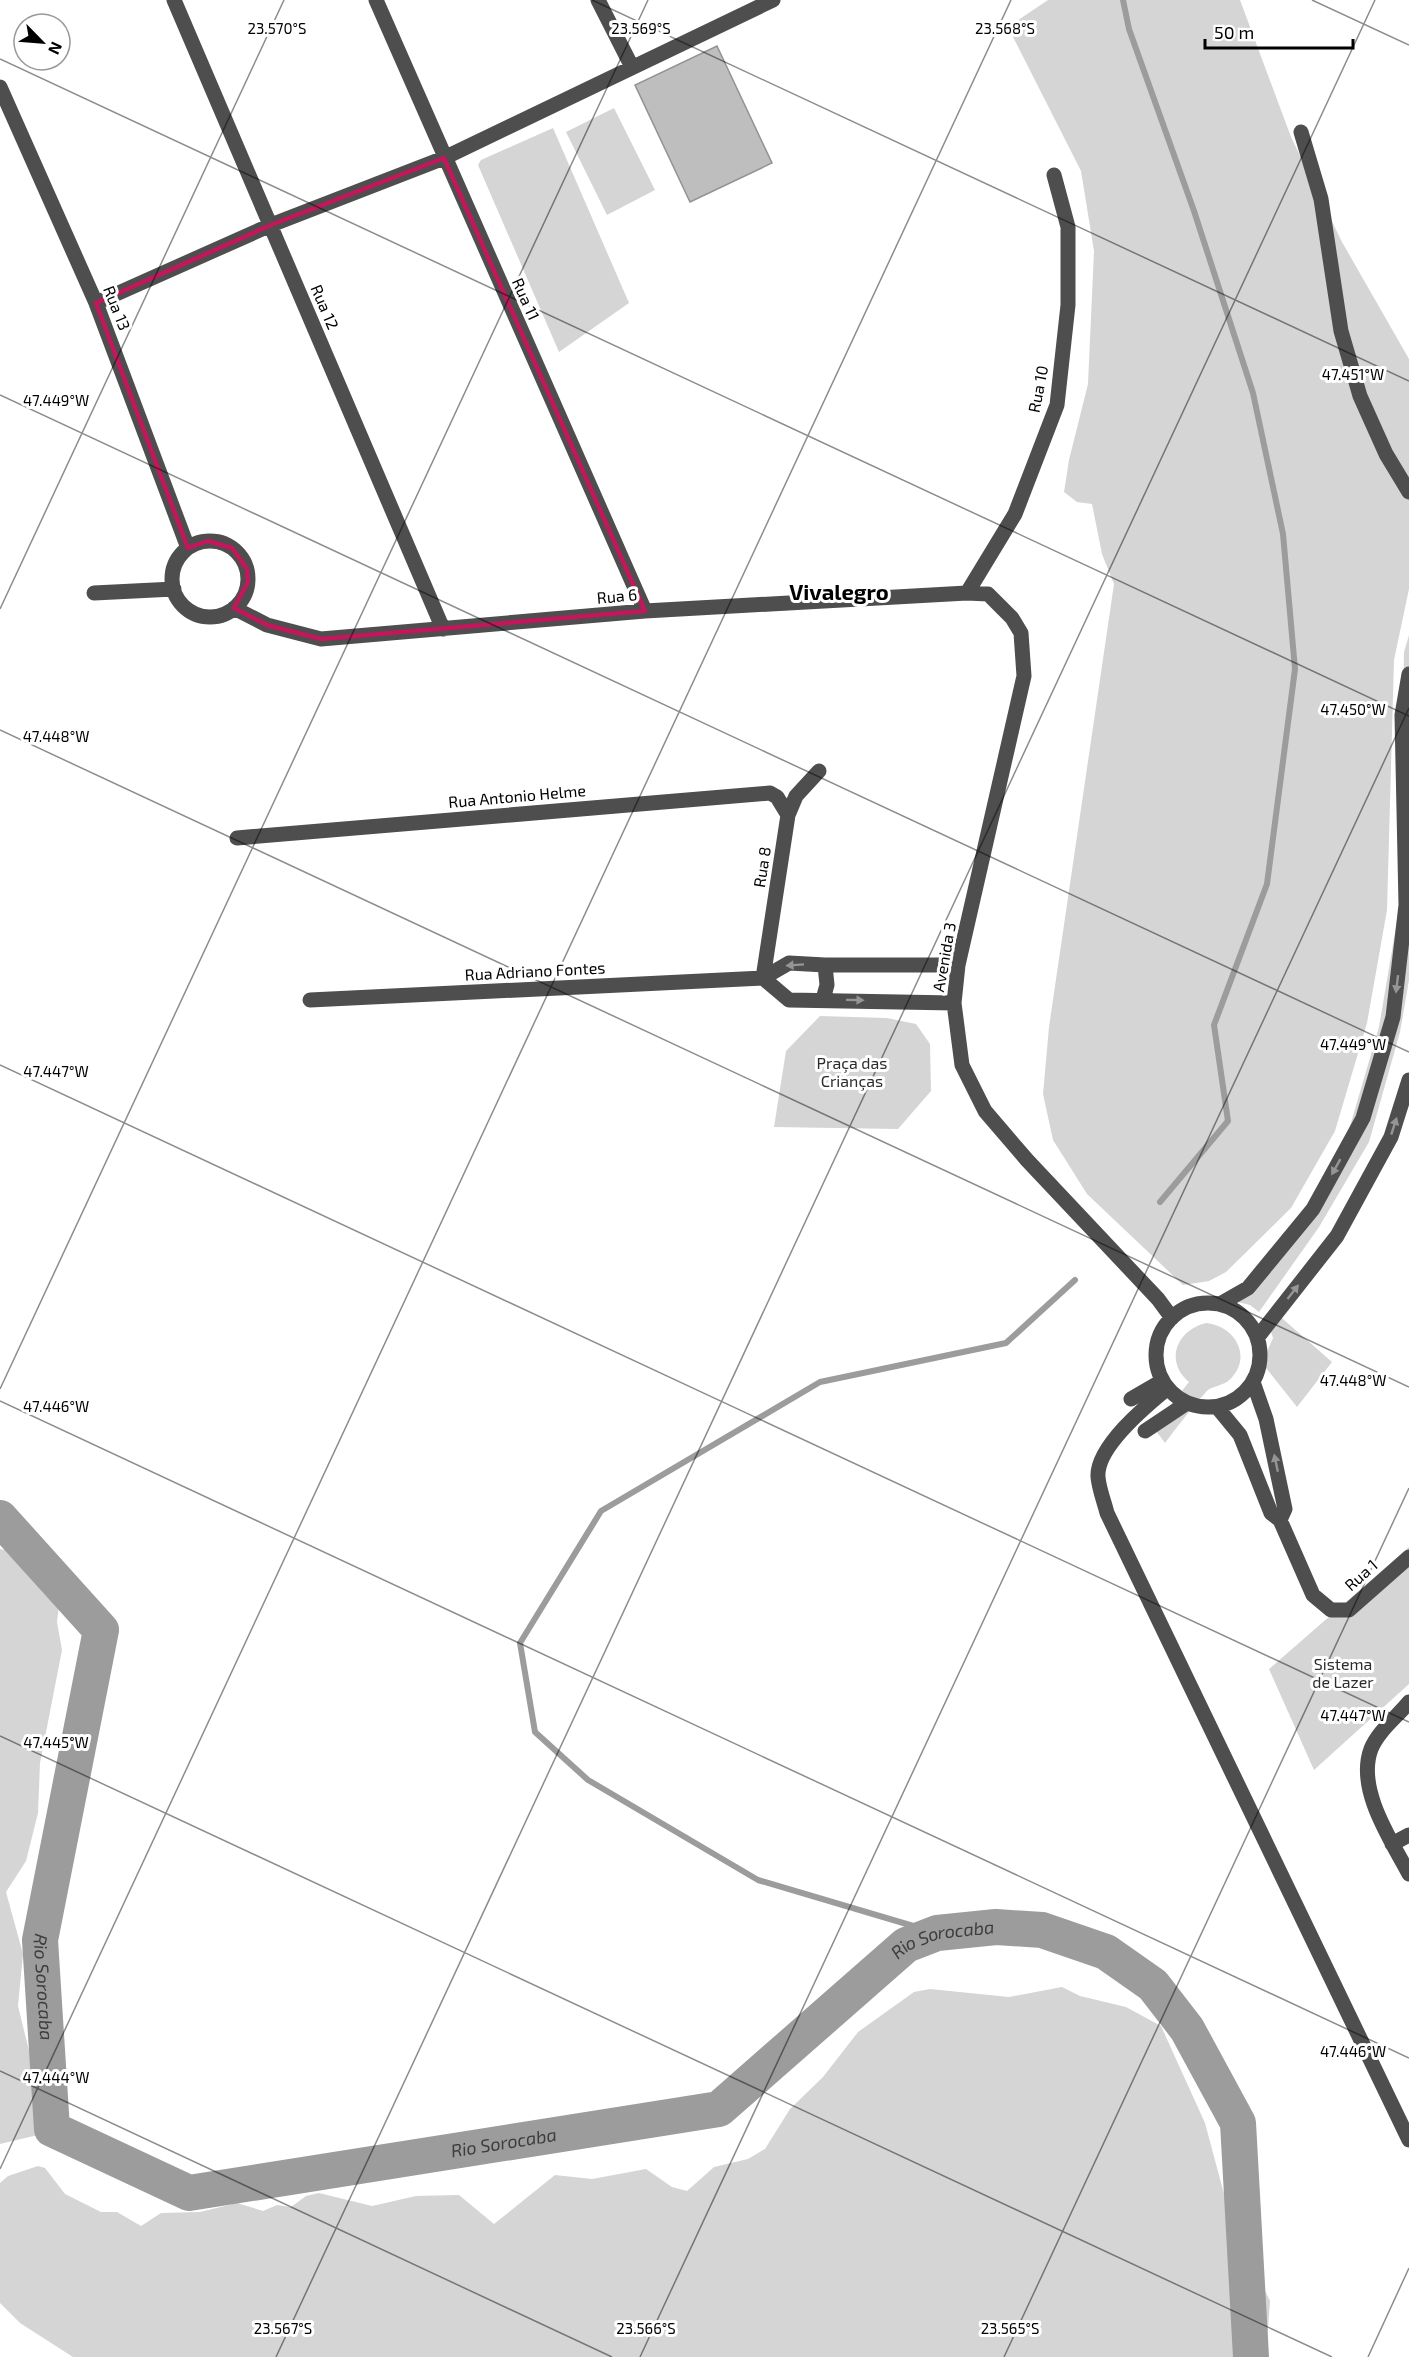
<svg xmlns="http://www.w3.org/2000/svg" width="1409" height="2357" font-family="'Exo 2',sans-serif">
	<rect width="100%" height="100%" fill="#fff"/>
	<!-- green -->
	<path fill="#d5d5d5" d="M1048 0H1240L1291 137 1342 242 1409 359V589L1394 660 1387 910 1367 1023 1335 1131 1291 1208 1226 1272 1209 1281 1183 1285 1087 1194 1053 1140 1043 1094 1049 1027 1114 584 1102 554 1092 504 1077 502 1064 492 1069 460 1088 384 1094 251 1081 171 1008 27Z
		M614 108 655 190 607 215 566 132Z
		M553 128 629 303 559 352 478 165 481 160Z
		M1409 635V980L1400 1032 1369 1142 1319 1227 1259 1312 1250 1305 1238 1302 1303 1211 1348 1133 1379 1027 1399 909 1404 652Z
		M820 1016 887 1018 916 1024 930 1044 931 1091 898 1129 774 1127 786 1051Z
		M1275 1312 1332 1362 1297 1407 1262 1363 1273 1338 1268 1322Z
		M1206 1323C1232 1325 1252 1353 1233 1376 1225 1387 1212 1385 1206 1392 1191 1408 1178 1426 1165 1443L1153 1427 1189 1382C1164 1361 1177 1330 1206 1323Z
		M1409 1547V1684L1314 1770 1269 1669Z
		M0 1549C36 1555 39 1569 60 1596L57 1622 62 1650 40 1763 38 1813 26 1861 6 1892 23 1954 18 2006 47 2124 38 2135 0 2144Z
		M1062 1987 1080 1996 1126 2007 1161 2026 1205 2123 1231 2220 1270 2301 1266 2357H73L20 2323 0 2303V2183L8 2176 38 2166 45 2168 65 2194 101 2212H117L141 2226 161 2213 200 2212 237 2203 263 2211 277 2205 291 2207 306 2196 319 2193 372 2206 416 2196 459 2195 494 2224 555 2175 592 2179 646 2169 672 2187 687 2191 714 2167 748 2159 765 2149 790 2109 823 2077 858 2032 914 1992 930 1989 1009 1997Z"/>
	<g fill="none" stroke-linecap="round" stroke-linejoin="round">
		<!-- stream -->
		<path stroke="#9c9c9c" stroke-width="6" d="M1123 0 1129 29 1194 211 1253 393 1283 534 1295 669 1267 884 1214 1025 1228 1121 1160 1202
			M937 1933 758 1880 588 1780 535 1732 520 1643 601 1511 820 1382 1006 1343 1075 1280"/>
		<!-- river -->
		<path stroke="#9c9c9c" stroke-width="36" id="s1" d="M0 1518 101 1630 40 1940 52 2129 189 2193 719 2109 906 1945 937 1933 996 1927 1042 1930 1106 1952 1153 1985 1187 2029 1238 2123 1251 2357"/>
	</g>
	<!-- building -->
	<path fill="#bebebe" stroke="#929292" stroke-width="1.5" d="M717 46 772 163 690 202 635 85Z"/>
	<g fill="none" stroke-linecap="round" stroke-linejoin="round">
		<!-- minor -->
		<path stroke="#4e4e4e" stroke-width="15" d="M174 0 443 629
			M376 0 645 611
			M598 0 632 67
			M0 87 96 303 188 548
			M1301 132 1321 199 1341 331 1360 396 1386 454 1409 492
			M96 303 271 225 444 158 773 0
			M172 579a38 38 0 1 1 76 0a38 38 0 1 1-76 0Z
			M94 593 174 589
			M967 593 1015 514 1057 405 1068 305V227L1054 175
			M234 608 267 625 321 639 645 611 967 593 988 594 1012 618 1021 633 1024 676 958 965 954 1003 962 1065 985 1111 1027 1160 1158 1299 1172 1318
			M237 838 770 793 777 797 788 815
			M763 978 788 815 796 796 819 771
			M763 978 789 1000 954 1003
			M823 999 827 985 825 965
			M310 1000 763 978 789 963 825 965H958
			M1156 1355a52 52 0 1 1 104 0a52 52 0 1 1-104 0Z
			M1220 1304 1248 1288 1313 1209 1363 1118 1393 1017 1406 905 1402 715 1409 674
			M1257 1338 1337 1236 1391 1137 1409 1080
			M1253 1382 1266 1419 1285 1509 1280 1520
			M1168 1388C1147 1405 1096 1447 1098 1477 1099 1489 1104 1501 1107 1513L1409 2140
			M1131 1399 1162 1381
			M1217 1407 1240 1435 1271 1513 1280 1520
			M1145 1431 1187 1403
			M1280 1520 1313 1595 1331 1610H1349L1409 1557
			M1409 1702C1397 1717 1378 1731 1371 1749 1356 1789 1391 1840 1409 1874
			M1392 1844 1409 1835"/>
	</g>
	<!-- one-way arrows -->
	<defs><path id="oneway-solid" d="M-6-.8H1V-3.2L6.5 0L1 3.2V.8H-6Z" transform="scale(1.5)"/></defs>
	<g fill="#959595">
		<use href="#oneway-solid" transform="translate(795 965) rotate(176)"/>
		<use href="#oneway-solid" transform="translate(1397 984) rotate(97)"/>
		<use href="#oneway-solid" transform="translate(855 1000) rotate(1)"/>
		<use href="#oneway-solid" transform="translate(1394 1126) rotate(-72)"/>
		<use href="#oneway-solid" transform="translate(1336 1167) rotate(119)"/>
		<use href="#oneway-solid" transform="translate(1293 1292) rotate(-52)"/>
		<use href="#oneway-solid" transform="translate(1276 1463) rotate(-102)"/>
	</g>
	<!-- marked area -->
	<path fill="none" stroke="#c2185b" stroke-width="4.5" stroke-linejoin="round" d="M444 158 645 611 321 639 267 625 234 608 248 582 247 569 232 548 208 541 188 548 96 303 271 225Z"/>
	<!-- ticks -->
	<path fill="none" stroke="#000" stroke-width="1.5" stroke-opacity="0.45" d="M592 0 1409 381M1312 0 1409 45M0 59 1409 716M0 395 1409 1052M0 609 284 0M0 730 1409 1387M0 1065 1409 1722M0 1389 648 0M0 1401 1409 2058M0 1736 1332 2357M0 2071 612 2357M0 2169 1011 0M276 2357 1375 0M640 2357 1409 708M1004 2357 1409 1488M1368 2357 1409 2268"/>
	<g text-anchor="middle" stroke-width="6" stroke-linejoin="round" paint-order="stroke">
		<!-- street labels -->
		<g font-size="16" fill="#000" stroke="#fff">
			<text transform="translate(526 299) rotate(66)" y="6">Rua 11</text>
			<text transform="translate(325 307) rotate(67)" y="6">Rua 12</text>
			<text transform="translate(117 308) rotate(68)" y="6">Rua 13</text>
			<text transform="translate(1038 389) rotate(-79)" y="6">Rua 10</text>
			<text transform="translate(617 596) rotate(-5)" y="6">Rua 6</text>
			<text transform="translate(517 796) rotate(-5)" y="6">Rua Antonio Helme</text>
			<text transform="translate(762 867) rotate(-81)" y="6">Rua 8</text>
			<text transform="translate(944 957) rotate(-80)" y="6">Avenida 3</text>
			<text transform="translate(535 971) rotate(-3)" y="6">Rua Adriano Fontes</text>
			<text transform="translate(1361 1575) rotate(-42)" y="6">Rua 1</text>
		</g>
		<!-- park labels -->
		<g font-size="16" fill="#2c2c2c" stroke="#fff">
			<text x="852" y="1069">Praça das<tspan x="852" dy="18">Crianças</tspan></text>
			<text x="1343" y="1670">Sistema<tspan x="1343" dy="18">de Lazer</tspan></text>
		</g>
		<!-- water labels -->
		<g font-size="18" font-style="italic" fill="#3d3d3d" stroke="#fff">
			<text dy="6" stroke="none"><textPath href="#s1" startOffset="1630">Rio Sorocaba</textPath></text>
			<text dy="6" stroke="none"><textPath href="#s1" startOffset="514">Rio Sorocaba</textPath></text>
			<text dy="6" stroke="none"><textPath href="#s1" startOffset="1126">Rio Sorocaba</textPath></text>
		</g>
		<!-- district labels -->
		<g font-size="22" font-weight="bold" fill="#000" stroke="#fff">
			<text x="839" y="600">Vivalegro</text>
		</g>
	</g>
	<g font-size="15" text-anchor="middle" fill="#000" stroke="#fff" stroke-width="6" stroke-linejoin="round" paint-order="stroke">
		<text x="277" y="34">23.570°S</text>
		<text x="641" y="34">23.569°S</text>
		<text x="1005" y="34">23.568°S</text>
		<text x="1353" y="380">47.451°W</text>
		<text x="56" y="406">47.449°W</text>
		<text x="1353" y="715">47.450°W</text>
		<text x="56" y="742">47.448°W</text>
		<text x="1353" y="1050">47.449°W</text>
		<text x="56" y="1077">47.447°W</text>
		<text x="1353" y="1386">47.448°W</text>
		<text x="56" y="1412">47.446°W</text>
		<text x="1353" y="1721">47.447°W</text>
		<text x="56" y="1748">47.445°W</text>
		<text x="1353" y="2057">47.446°W</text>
		<text x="56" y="2083">47.444°W</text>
		<text x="283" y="2334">23.567°S</text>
		<text x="646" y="2334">23.566°S</text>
		<text x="1010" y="2334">23.565°S</text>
	</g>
	<!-- north arrow -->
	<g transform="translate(42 42) rotate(115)"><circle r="28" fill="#ffffff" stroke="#999999" stroke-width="1.5"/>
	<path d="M0-4.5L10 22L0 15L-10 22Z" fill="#000000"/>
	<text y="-9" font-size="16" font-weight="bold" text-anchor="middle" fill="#000000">N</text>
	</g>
	<!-- scale -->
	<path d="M1205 39v9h148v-9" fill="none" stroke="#000000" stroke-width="3"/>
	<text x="1214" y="39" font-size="18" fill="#000000" stroke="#ffffff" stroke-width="4.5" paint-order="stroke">50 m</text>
</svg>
